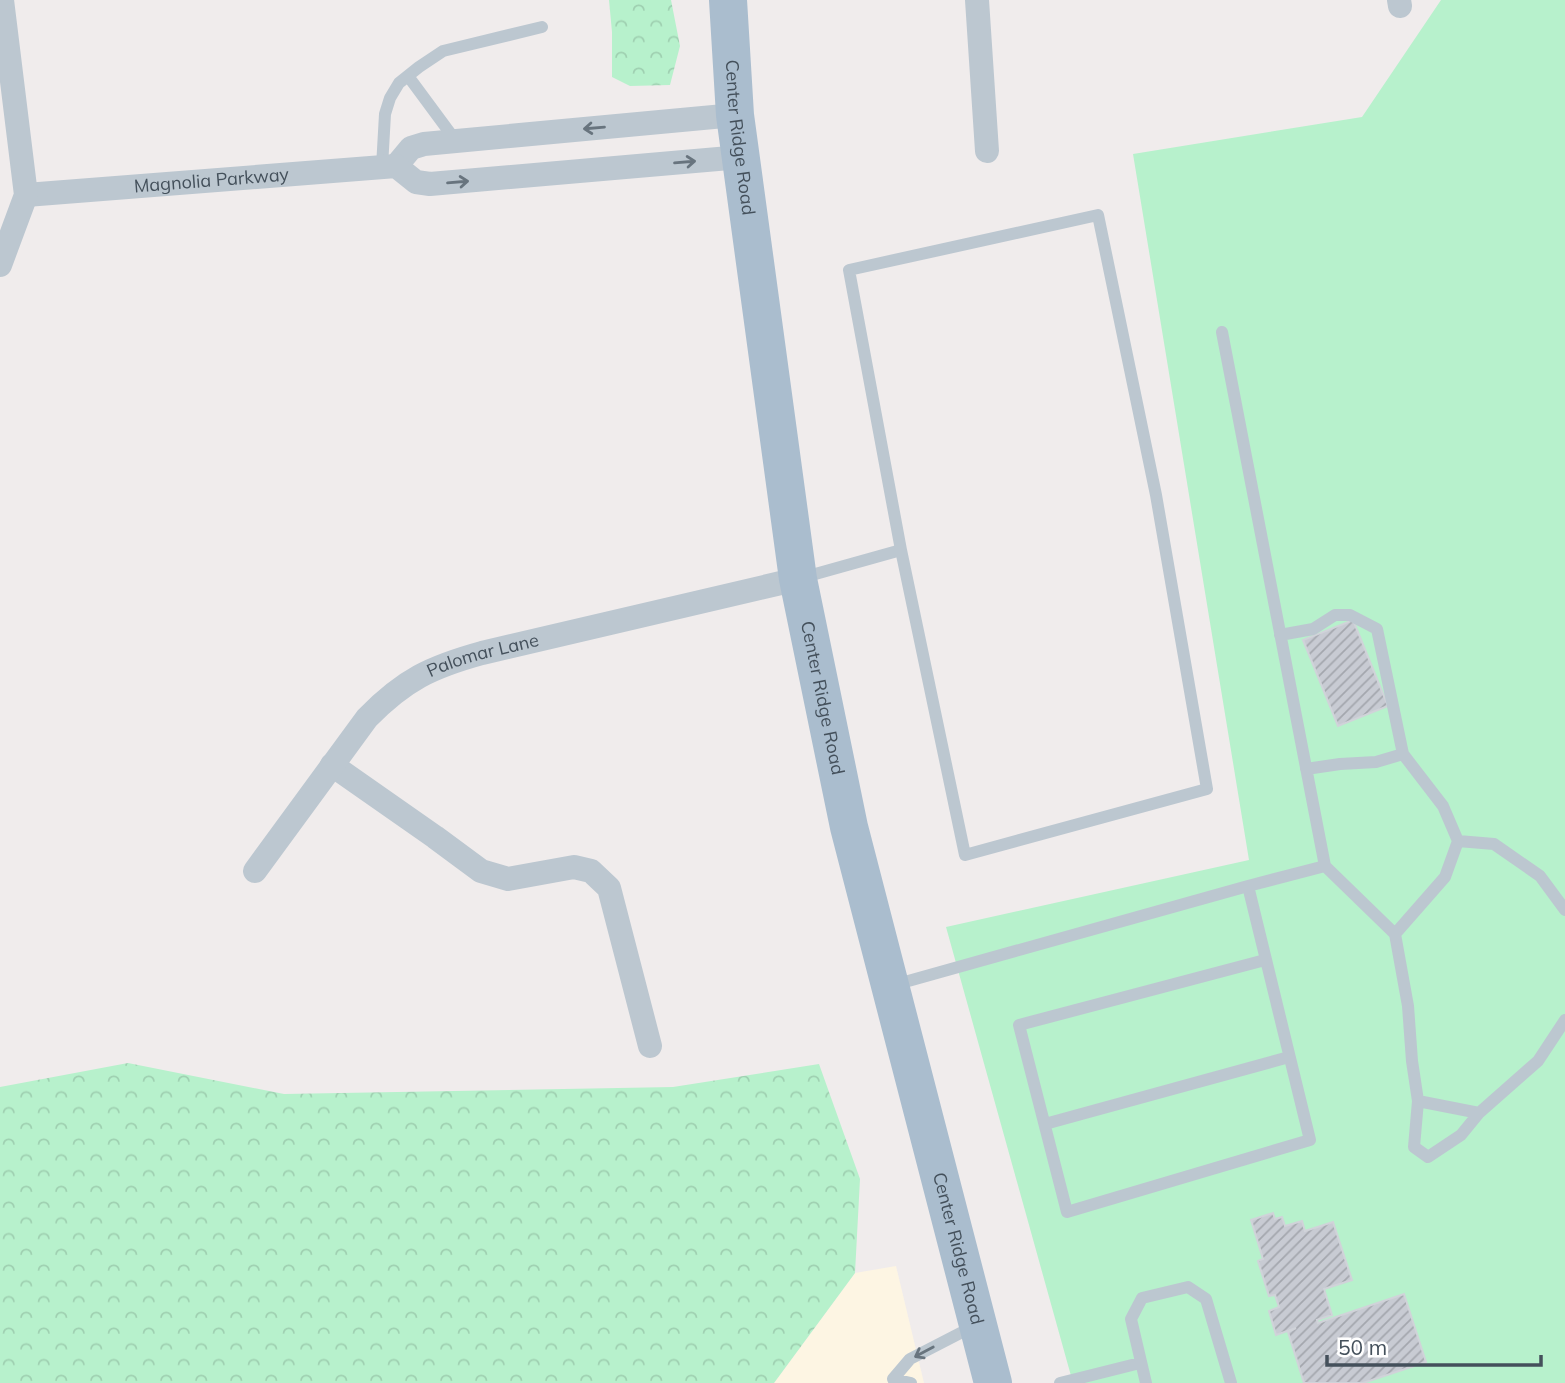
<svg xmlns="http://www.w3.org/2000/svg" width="1565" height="1383" font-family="Mulish,sans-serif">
	<defs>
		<pattern id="forest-crowns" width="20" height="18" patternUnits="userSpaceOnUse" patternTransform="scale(1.75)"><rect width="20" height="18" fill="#b7f1cc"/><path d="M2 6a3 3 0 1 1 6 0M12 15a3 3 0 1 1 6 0" fill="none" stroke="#9fd0b1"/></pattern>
		<pattern id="building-hatch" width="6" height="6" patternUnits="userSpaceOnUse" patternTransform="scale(1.75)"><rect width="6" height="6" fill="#c8cbd3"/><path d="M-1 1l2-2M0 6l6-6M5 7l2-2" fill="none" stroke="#a4a7ae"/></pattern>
	</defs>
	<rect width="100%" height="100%" fill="#f0ecec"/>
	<!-- commercial -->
	<path fill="#fdf5e3" d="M896 1266 924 1383H774L855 1273Z"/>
	<!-- green -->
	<path fill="#b7f1cc" d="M1441 0H1565V1383H1073L946 927 1249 860 1133 154 1362 117Z"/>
	<!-- forest -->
	<path fill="url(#forest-crowns)" d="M609 0H671L680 46 670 85 630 86 612 77V32Z
		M128 1063 284 1094 673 1087 819 1064 860 1179 855 1273 774 1383H0V1087Z"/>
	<!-- building -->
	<path fill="url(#building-hatch)" stroke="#d0d3d9" stroke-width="2" d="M1353 620 1388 706 1338 726 1303 640Z
		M1273 1213 1275 1219 1282 1217 1285 1226 1302 1221 1305 1231 1333 1222 1352 1280 1324 1289 1332 1315 1317 1320 1318 1323 1404 1294 1426 1362 1363 1383H1304L1288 1332 1296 1328 1276 1335 1269 1311 1279 1307 1275 1295 1269 1296 1258 1261 1263 1259 1251 1220Z"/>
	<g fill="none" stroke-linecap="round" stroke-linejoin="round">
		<!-- service -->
		<path stroke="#bcc7d0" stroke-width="12" d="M408 76 456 141
			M382 167 385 114 390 98 399 83 419 67 443 51 542 27
			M1222 332 1325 866 1248 886
			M801 578 901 550 849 270 1098 215 1156 495 1207 789 965 855 901 550
			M1280 635 1313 629 1335 615H1350L1377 629 1403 754 1376 762 1340 764 1306 769
			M1458 841 1494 844 1540 876 1565 910
			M1325 866 1395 934 1408 1006 1412 1061 1418 1101 1414 1147 1428 1157 1461 1135 1479 1113 1418 1101
			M1395 934 1445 877 1458 841 1443 806 1403 754
			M894 985 1248 886 1310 1140 1067 1212 1019 1025 1265 960
			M1479 1113 1538 1061 1565 1020
			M1045 1124 1289 1057
			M911 1383 893 1379 910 1359 974 1326
			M1060 1383 1140 1363
			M1146 1383 1131 1319 1142 1298 1188 1287 1206 1299 1231 1383"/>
		<!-- minor -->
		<g stroke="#bcc7d0" stroke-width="24">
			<path d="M977 0 987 151"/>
			<path d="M1399 0 1400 6"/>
			<path d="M396 166 411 148 424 144 735 115"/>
			<path id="s1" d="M26 195 396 166 416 182 430 184 741 157"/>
			<path d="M0 265 26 195 2 0"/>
			<path d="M332 765 435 837 481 871 508 879 574 867 591 871 609 888 650 1046"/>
			<path id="s2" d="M255 871 367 718C404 680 431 667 482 653L798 579"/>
		</g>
		<!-- primary -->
		<path stroke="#aabdce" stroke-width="38" id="s3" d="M728 0 735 115 798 579 849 827 993 1383"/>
	</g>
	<!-- one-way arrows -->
	<defs><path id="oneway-shaft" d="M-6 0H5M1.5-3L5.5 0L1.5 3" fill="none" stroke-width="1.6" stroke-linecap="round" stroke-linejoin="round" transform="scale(1.75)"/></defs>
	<g stroke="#68747e">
		<use href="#oneway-shaft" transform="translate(594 128) rotate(175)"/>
		<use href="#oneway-shaft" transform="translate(685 162) rotate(-5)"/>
		<use href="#oneway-shaft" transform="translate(458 182) rotate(-5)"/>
		<use href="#oneway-shaft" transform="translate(924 1352) rotate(152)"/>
	</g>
	<g text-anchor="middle" stroke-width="5" stroke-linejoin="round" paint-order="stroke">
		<!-- street labels -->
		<g font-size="18" fill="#44505b" stroke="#fff">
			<text dy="6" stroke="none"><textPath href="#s3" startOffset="138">Center Ridge Road</textPath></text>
			<text dy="6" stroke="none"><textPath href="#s1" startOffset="186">Magnolia Parkway</textPath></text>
			<text dy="6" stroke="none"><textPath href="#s2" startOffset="324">Palomar Lane</textPath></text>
			<text dy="6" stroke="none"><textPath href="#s3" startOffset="705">Center Ridge Road</textPath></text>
			<text dy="6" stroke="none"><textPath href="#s3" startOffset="1272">Center Ridge Road</textPath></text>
		</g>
	</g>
	<!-- scale -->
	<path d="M1327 1355v10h214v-10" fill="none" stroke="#44505b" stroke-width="3.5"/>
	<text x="1338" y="1355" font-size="21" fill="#44505b" stroke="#ffffff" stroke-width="5" paint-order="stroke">50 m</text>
</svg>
